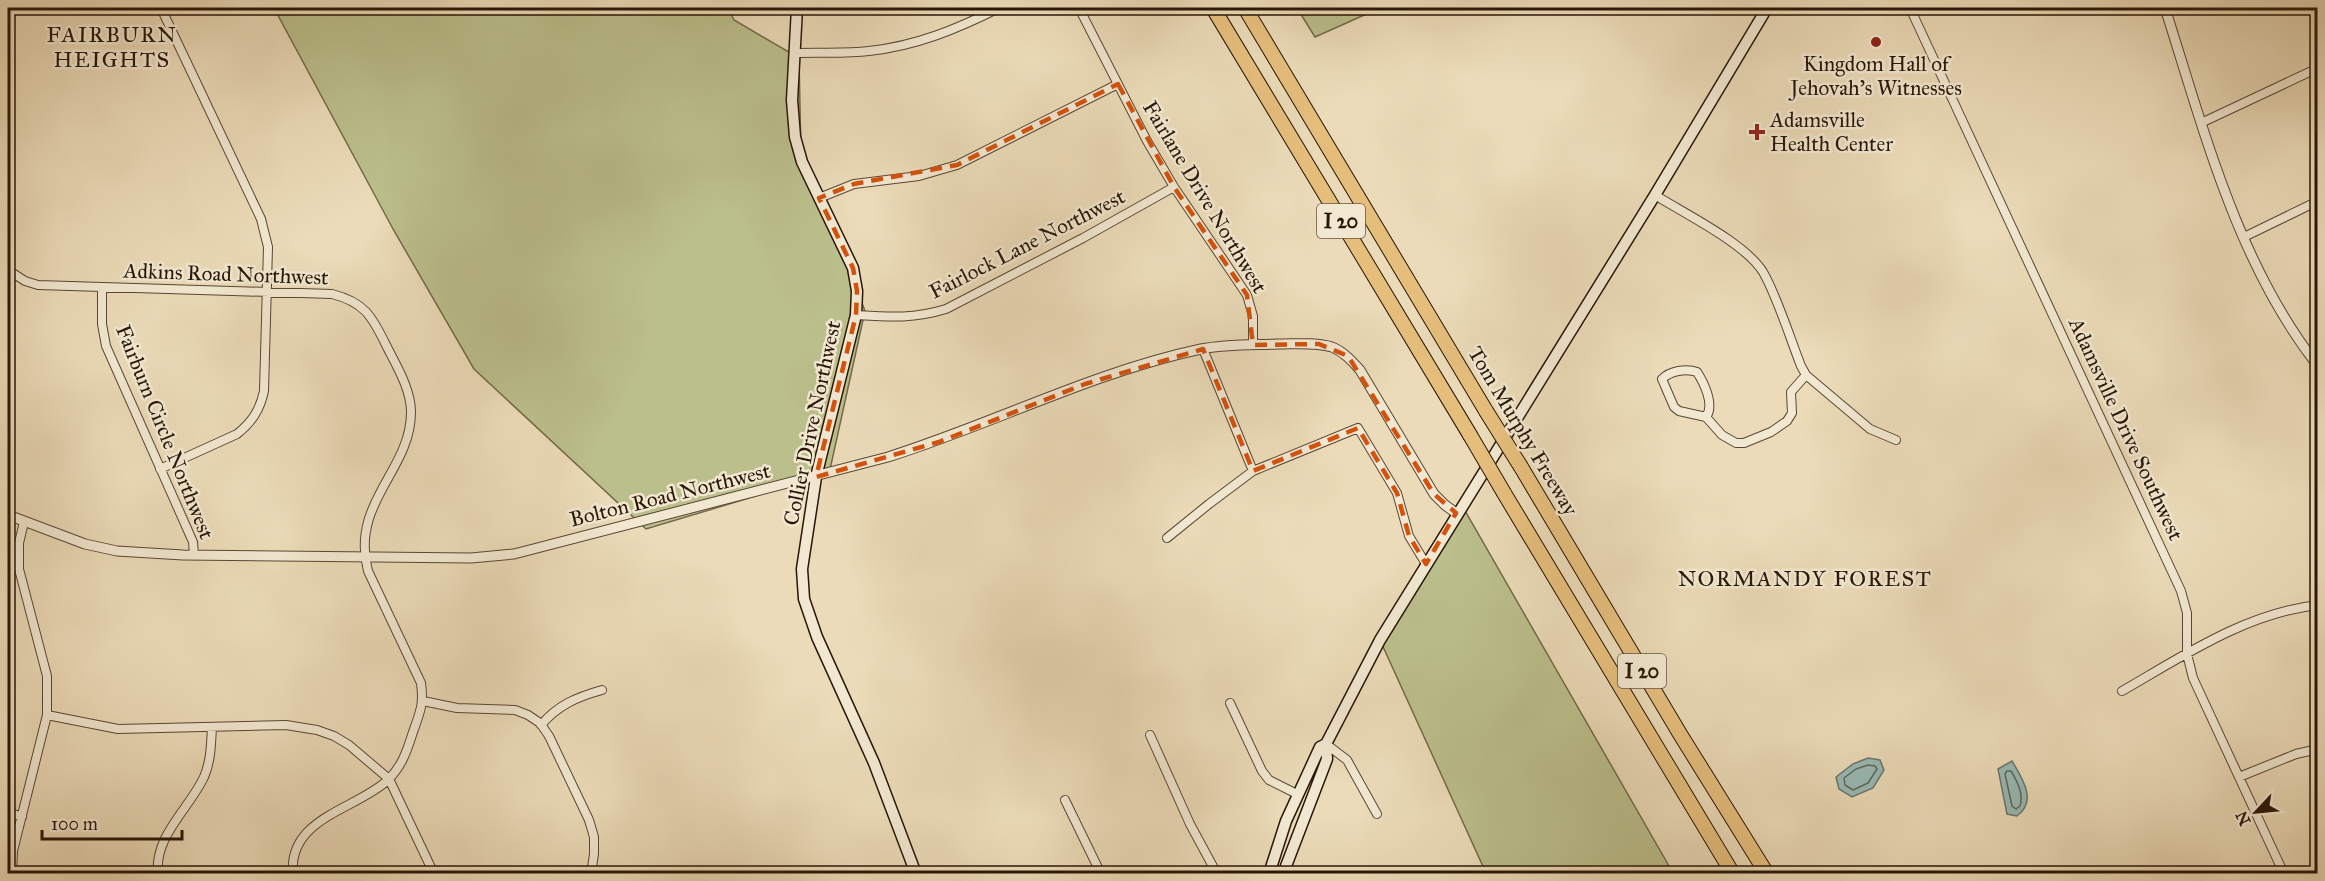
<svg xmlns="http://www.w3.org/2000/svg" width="2325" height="881" font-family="'IM FELL Great Primer',serif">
	<rect width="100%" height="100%" fill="#ebdbb8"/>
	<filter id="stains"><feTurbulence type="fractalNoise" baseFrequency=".00333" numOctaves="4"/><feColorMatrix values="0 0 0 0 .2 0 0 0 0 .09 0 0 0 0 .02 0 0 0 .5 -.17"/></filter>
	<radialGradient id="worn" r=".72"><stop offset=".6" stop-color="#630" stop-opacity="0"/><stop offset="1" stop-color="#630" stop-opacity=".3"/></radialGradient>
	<!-- green -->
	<path fill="#bbbf8c" stroke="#726a4a" stroke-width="1.5" d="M274 8H728L734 20 799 58 801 156 830 217 865 311 829 474 646 529 474 369 393 229Z
		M1297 8H1380L1315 37Z
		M1460 502 1673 873H1486L1380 640Z"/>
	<!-- water -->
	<path fill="#99bab5" stroke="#6c786f" stroke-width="1.5" d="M1868 758 1880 760 1884 770 1873 788 1852 797 1839 789 1836 777 1853 764Z
		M2012 761C2022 778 2038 801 2017 816L2007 814 1998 769Z"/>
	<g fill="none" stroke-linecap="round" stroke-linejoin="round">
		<!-- shore -->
		<path stroke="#60685e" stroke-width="1.5" d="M1868 765 1875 766 1877 769 1868 783 1853 790 1845 785 1844 778 1856 769Z
			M2007 771H2011C2017 781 2024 794 2020 806L2016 809 2012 806 2005 774Z"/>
		<defs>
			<path id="minor" d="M1079 8 1147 141 1174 187 1247 295 1253 316V345
				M1910 8 2181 591 2187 613V654L2193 678 2284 874
				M795 53C819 52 845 54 869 51 916 46 957 29 999 8
				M2201 123 2318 68
				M1655 195C1685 214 1745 243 1763 272 1777 296 1790 338 1801 366L1806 375 1870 429 1896 440
				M819 198 854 184 919 176 957 165 1118 84
				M2244 237 2318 201
				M8 270 25 281 38 285 332 294C364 302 372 316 386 345 396 365 411 389 411 412 411 471 350 502 368 571L421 683C424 705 420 712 413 732 407 751 402 766 388 780 355 810 288 818 293 874
				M102 287V324L106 346 193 542 194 555
				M856 315C889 317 913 319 946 309L1083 238 1174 187
				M1203 349 1253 471
				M1706 417C1715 405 1704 383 1697 372 1686 368 1670 371 1662 379L1674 407 1679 411 1706 417 1722 435 1736 443H1744L1771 432 1787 421 1792 413 1791 392 1806 375
				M160 469 237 434C252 422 260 410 264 391L268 247 261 219 161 8
				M1167 538 1209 504 1253 471 1358 428 1397 493 1409 536 1426 564
				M2122 691C2183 656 2246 613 2318 605
				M423 701 457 708 515 710 528 715 540 723 549 736 589 820 594 837V854L591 874
				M1230 703 1262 771 1269 780 1297 794
				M47 715 118 729 286 725 317 730 334 736 349 745 389 779 434 874
				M541 725C558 705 577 697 602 690
				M1150 735 1190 824 1217 874
				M1326 744 1347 760 1377 814
				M2239 777 2296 754 2318 749
				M1065 800 1101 874
				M8 812 22 817
				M12 874 13 851 47 715V676L19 569V543L24 522
				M158 874C154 836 189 809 204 777 211 761 211 744 212 727"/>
			<path id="tertiary" d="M2165 8C2204 130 2237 263 2318 366
				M8 515 85 544 117 551 183 555 471 558 514 554 888 457C993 424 1093 372 1201 349 1226 344 1253 345 1278 344 1296 344 1315 342 1332 347 1344 352 1352 361 1360 370L1434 494 1445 505 1456 513"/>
			<path id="secondary" d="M797 8 792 100 795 137 802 162 853 268 857 291 856 315 816 477 802 569 804 599 817 637 874 763 916 874
				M1269 874 1286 821 1320 747 1326 744
				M1283 874 1327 759 1326 744 1380 640 1655 195 1767 8"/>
			<path id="motorway" d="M1213 8 1470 435
				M1245 8 1486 411
				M1521 467 1680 734 1767 874
				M1504 493 1733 874"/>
		</defs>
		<!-- minor casing -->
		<use href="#minor" stroke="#594733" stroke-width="10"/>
		<!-- tertiary casing -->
		<use href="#tertiary" stroke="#594733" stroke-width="11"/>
		<!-- secondary casing -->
		<use href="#secondary" stroke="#281607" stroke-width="13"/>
		<!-- motorway casing -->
		<use href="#motorway" stroke="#281607" stroke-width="16"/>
		<!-- minor -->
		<use href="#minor" stroke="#f2e8d1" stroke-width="8"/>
		<!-- tertiary -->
		<use href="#tertiary" stroke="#f2e8d1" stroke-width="9"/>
		<!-- secondary -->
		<use href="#secondary" stroke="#f2e8d1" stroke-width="10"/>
		<!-- motorway -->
		<use href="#motorway" stroke="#e6be7c" stroke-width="14"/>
		<defs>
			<path id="motorway-bridge" d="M1486 411 1521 467
				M1470 435 1504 493"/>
		</defs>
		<!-- motorway-bridge casing -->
		<use href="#motorway-bridge" stroke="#281607" stroke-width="16" stroke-linecap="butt"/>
		<!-- motorway-bridge -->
		<use href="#motorway-bridge" stroke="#e6be7c" stroke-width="14"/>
	</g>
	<!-- marked area -->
	<path fill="none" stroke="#d5520c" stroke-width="4.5" stroke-dasharray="12 8" stroke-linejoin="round" d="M1118 84 1174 187 1247 295 1253 345 1319 344 1348 356 1434 494 1456 513 1426 564 1409 536 1397 493 1358 428 1253 471 1203 349 1085 384 939 442 816 477 856 315 857 291 853 268 819 198 854 184 957 165Z"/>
	<!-- markers -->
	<g fill="#8f2418" stroke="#f2e8d1" stroke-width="2">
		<circle cx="1876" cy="42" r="6"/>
		<path d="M1754 123h6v6h6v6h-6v6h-6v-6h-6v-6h6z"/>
	</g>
	<g text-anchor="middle" stroke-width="5" stroke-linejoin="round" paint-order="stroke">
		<!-- shield labels -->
		<g fill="#f2e8d1" stroke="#655544" stroke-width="1.5">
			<rect x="1317" y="204" width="48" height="34" rx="4.5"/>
			<rect x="1618" y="654" width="48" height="34" rx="4.5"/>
		</g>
		<g font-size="20" font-weight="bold" fill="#281607">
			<text x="1341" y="228">I 20</text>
			<text x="1642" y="678">I 20</text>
		</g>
		<!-- poi labels -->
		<g font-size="21" fill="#281607" stroke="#f2e8d1">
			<text x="1876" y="71">Kingdom Hall of<tspan x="1876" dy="24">Jehovah’s Witnesses</tspan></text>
			<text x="1770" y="127" text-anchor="start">Adamsville<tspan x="1770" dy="24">Health Center</tspan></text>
		</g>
		<!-- street labels -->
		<g font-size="21" fill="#281607" stroke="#f2e8d1">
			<text transform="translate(1205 197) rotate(59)" y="7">Fairlane Drive Northwest</text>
			<text transform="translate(1027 244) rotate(-27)" y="7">Fairlock Lane Northwest</text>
			<text transform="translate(226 274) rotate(2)" y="7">Adkins Road Northwest</text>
			<text transform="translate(812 423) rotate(-78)" y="7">Collier Drive Northwest</text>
			<text transform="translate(2126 429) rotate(65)" y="7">Adamsville Drive Southwest</text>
			<text transform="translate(1523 431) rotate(59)" y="7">Tom Murphy Freeway</text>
			<text transform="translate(165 432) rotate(68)" y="7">Fairburn Circle Northwest</text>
			<text transform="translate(670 495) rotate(-14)" y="7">Bolton Road Northwest</text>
		</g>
		<!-- neighbourhood labels -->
		<g font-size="22" letter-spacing="1.5" fill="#281607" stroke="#f2e8d1">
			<text x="112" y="42">FAIRBURN<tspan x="112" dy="25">HEIGHTS</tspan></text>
			<text x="1805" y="586">NORMANDY FOREST</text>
		</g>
	</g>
	<!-- margin -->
	<rect width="2325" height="881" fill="none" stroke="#ebdbb8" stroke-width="30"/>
	<rect x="9" y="9" width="2307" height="863" fill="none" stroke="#281607" stroke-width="3"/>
	<rect x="15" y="15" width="2295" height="851" fill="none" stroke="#281607" stroke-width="1.5"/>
	<!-- north arrow -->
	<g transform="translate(2256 812) rotate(244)" stroke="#f2e8d1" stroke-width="4.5" paint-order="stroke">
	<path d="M0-4.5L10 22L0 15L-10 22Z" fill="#281607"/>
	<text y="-9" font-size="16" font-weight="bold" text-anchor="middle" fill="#281607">N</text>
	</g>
	<!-- scale -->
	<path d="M42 830v9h140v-9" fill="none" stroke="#281607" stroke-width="3"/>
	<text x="51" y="830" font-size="18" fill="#281607" stroke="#f2e8d1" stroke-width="4.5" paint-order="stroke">100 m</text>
	<rect width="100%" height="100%" filter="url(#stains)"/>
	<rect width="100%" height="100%" fill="url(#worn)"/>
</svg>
